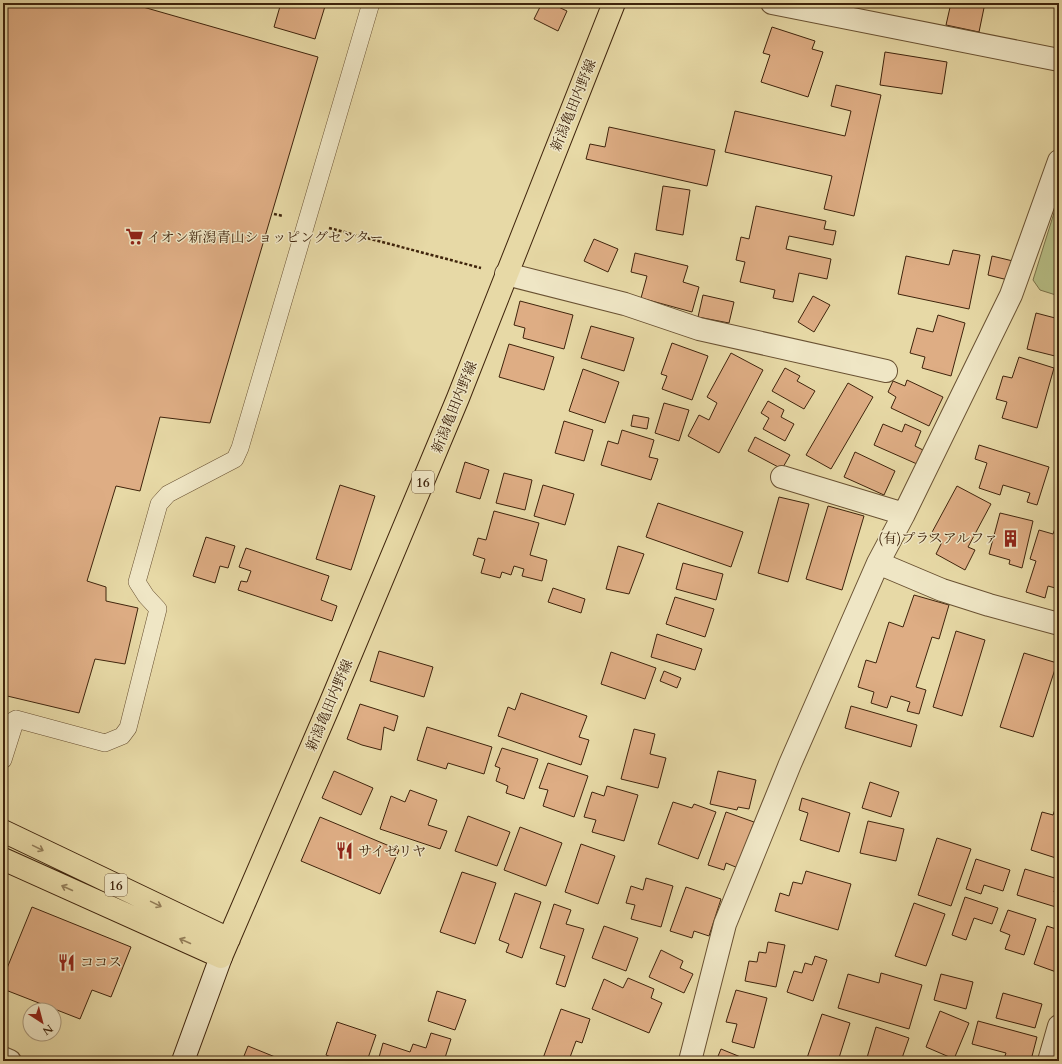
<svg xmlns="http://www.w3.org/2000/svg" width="1062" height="1064" font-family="Cardo,'Noto Serif JP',serif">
	<rect width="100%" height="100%" fill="#e7d9a6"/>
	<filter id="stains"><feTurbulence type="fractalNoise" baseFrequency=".005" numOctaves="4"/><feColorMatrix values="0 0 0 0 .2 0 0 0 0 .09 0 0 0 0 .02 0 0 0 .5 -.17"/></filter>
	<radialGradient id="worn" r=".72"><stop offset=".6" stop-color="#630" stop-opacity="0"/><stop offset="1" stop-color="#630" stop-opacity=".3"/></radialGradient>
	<!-- green -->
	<path fill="#b7bf86" stroke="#7b7249" d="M1059 197V296L1040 290 1033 280Z"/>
	<!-- building -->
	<path fill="#dead84" stroke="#3f240c" d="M3 3H129L318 57 210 423 160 417 140 491 116 486 87 581 106 587V601L138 608 125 664 95 659 79 713 3 695Z
		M281 3H326L315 39 274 27Z
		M542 3H550L567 11 558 31 534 19Z
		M951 3H985L979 32 946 25Z
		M772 27 815 41 812 49 823 52 808 97 761 82 770 55 763 53Z
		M885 52 947 62 942 94 880 85Z
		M836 85 881 95 854 216 824 209 832 176 725 152 735 111 845 136 851 111 831 106Z
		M609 127 715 150 707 186 586 159 590 144 605 147Z
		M663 186 690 190 683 235 656 230Z
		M756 206 826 221 824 229 836 231 833 245 789 236 786 249 831 259 827 279 799 273 793 302 773 298 775 290 740 282 745 262 736 260 741 237 749 239Z
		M594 239 618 249 608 272 584 261Z
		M953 250 980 255 969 309 898 294 906 256 949 265Z
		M635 253 688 266 683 282 699 287 692 312 641 298 647 276 631 272Z
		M992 256 1013 261 1008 280 988 275Z
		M703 295 734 302 729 323 698 317Z
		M813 296 830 305 814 332 798 322Z
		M520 301 573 315 564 349 523 338 525 328 514 325Z
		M1036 313 1059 319 1057 328H1059V357L1027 349Z
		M938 315 965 323 951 376 922 368 925 357 910 353 917 328 933 332Z
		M591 326 634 338 624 371 581 358Z
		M672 343 708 356 692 400 662 389 667 376 661 374Z
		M509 344 554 357 544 390 499 377Z
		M731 353 763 370 719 453 688 436 699 415 709 420 717 403 707 397Z
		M1019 357 1054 368 1037 428 1002 418 1007 402 996 399 1003 376 1012 378Z
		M785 368 800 376 797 381 815 391 804 409 772 391Z
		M583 369 619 382 605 423 569 411Z
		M907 380 943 397 929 426 891 408 896 397 888 392 893 381 905 386Z
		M848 383 873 397 831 469 806 455Z
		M768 401 784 410 781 417 794 424 785 441 763 429 769 418 761 413Z
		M664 403 689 410 679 441 655 433Z
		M633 415 649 418 647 429 631 426Z
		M564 421 593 430 584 461 555 453Z
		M883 424 902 432 905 424 921 431 915 446 923 450 917 464 874 445Z
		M622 430 654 440 649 457 658 459 651 480 601 465 608 441 618 444Z
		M755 437 790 455 782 469 748 451Z
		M979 445 1049 467 1037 505 1027 502 1030 493 1003 485 1000 495 979 488 987 463 975 459Z
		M855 452 895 471 884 495 844 477Z
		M465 462 489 470 480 499 456 492Z
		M504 473 532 480 525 510 496 503Z
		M340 485 375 496 351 570 316 559Z
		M543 485 574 494 565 525 534 516Z
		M957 486 991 504 968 547 975 550 965 570 936 554 942 542 930 536Z
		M779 497 809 504 788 582 758 573Z
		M1059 501V517L1055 516Z
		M658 503 743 532 731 567 646 537Z
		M828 506 864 516 842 590 806 579Z
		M494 511 539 523 530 555 547 560 542 581 522 576 524 569 514 566 511 575 502 572 500 578 481 573 485 559 473 555 478 538 486 540Z
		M1000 513 1033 521 1022 568 1009 564 1010 560 989 554Z
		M1057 523H1059V589L1048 586 1045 598 1026 592 1036 561 1030 559 1039 530 1053 534Z
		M206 537 235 546 228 568 220 566 215 583 193 576Z
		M618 546 644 554 629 594 606 589Z
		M246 548 329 576 321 600 337 606 332 621 238 590 241 581 247 582 251 571 239 567Z
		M683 563 723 574 716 600 676 589Z
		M553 588 585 599 581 613 548 602Z
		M914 595 949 605 939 639 932 637 916 687 926 690 919 714 907 711 910 702 891 696 887 708 871 703 874 692 858 687 866 660 876 663 889 622 903 627Z
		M675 597 714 609 705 637 666 624Z
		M956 631 985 640 962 716 933 707Z
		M657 634 702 649 695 670 651 657Z
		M379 651 433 667 424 697 370 681Z
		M611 652 656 668 645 699 601 684Z
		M1024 653 1057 663 1033 737 1000 727Z
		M664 671 681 678 677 688 660 681Z
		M521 693 587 716 579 737 589 740 581 765 498 736 508 707 515 710Z
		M360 704 398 716 394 731 384 727 381 750 362 745 347 739Z
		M851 706 917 725 911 747 845 728Z
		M427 727 492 747 484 774 448 763 446 769 417 760Z
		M634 729 655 734 650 754 666 758 658 788 621 779Z
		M502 748 538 759 524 799 506 793 508 786 496 781 500 768 495 766Z
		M548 763 588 776 574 817 543 806 548 790 539 788Z
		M334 771 373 788 361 815 322 798Z
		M718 771 756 780 749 809 738 807 737 810 710 804Z
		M870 782 899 792 891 817 862 808Z
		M607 786 638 795 624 841 592 832 596 820 584 817 592 792 604 796Z
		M410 790 437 800 428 825 447 831 440 849 380 829 391 796 405 802Z
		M1059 797V859L1031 850 1042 812 1053 815Z
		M802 798 850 813 839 852 800 840 808 813 799 810Z
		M673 802 692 808 694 804 716 812 698 859 658 844Z
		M726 812 754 822 738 868 726 863 724 870 708 865Z
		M468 816 510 832 497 866 455 851Z
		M320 817 399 850 380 894 301 861Z
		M868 821 904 829 896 861 860 853Z
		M520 827 562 843 546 886 504 870Z
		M937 838 971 849 951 906 918 895Z
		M581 844 615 856 598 904 565 892Z
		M976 859 1010 870 1003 891 984 885 981 894 966 889Z
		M1025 869 1058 879 1054 892 1059 893V908L1017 895Z
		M806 871 851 884 838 930 775 911 780 893 789 896 793 882 802 884Z
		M462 872 496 883 475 944 440 932Z
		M646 878 673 886 661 927 631 919 635 905 626 903 631 886 643 890Z
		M686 887 721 899 709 936 694 931 692 938 670 931Z
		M515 893 541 902 522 958 506 952 509 944 499 940Z
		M965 897 998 908 992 924 974 918 966 940 952 935Z
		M914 903 945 914 926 966 895 956Z
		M554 904 571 910 566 924 584 929 565 987 556 984 565 956 540 948Z
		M32 907 131 947 111 997 92 990 80 1019 3 989V978Z
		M1008 910 1036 919 1024 955 1005 949 1010 935 1000 931Z
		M604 926 638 938 626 971 592 958Z
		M1047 926 1059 930V973L1034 964Z
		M768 942 785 945 776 987 745 981 749 961 757 962 759 952 766 953Z
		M661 950 683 961 680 968 693 974 684 993 649 977Z
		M815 956 827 960 813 1001 787 992 794 971 802 973 805 963 812 965Z
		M881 973 922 985 909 1029 838 1008 848 974 879 983Z
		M941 974 973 982 966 1009 934 1000Z
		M628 978 654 989 651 998 662 1003 649 1033 592 1009 604 979 623 988Z
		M736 990 767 998 754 1048 732 1042 737 1024 726 1022Z
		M437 991 466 1000 455 1030 428 1021Z
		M1003 993 1042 1004 1035 1028 996 1018Z
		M561 1009 590 1019 582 1043 576 1041 569 1060 573 1061H542Z
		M940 1011 969 1023 954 1059 926 1047Z
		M822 1014 850 1023 838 1061H806Z
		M978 1021 1037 1037 1031 1060 1036 1061H1003L1006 1053 972 1044Z
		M337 1022 376 1035 367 1061H335L336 1059 326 1055Z
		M876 1027 909 1038 901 1061H866Z
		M431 1033 451 1039 444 1061H378L383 1043 410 1052 413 1044 426 1048Z
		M248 1046 285 1061H242Z
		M721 1049 748 1060V1061H716Z
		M928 1058 941 1061H927Z"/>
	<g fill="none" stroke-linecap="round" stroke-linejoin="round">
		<defs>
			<path id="lane" d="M3 727 16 719 105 743 122 736 128 728 158 609 146 596 137 582 159 504 168 494 235 459 240 448 371 3
				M3 760 16 719"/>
			<path id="street" d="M772 3 1059 60
				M506 274 625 304 699 329 886 371
				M782 477 904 514
				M878 563 942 590 989 605 1059 624
				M3 1058 10 1061
				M690 1061 725 924 790 764 878 563 904 514 1011 295 1059 161
				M1049 1061 1059 1026"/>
			<path id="secondary" d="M183 1061 221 957"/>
			<path id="primary" d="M3 831 229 939
				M3 859 221 957 330 704 458 398 614 3"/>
		</defs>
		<!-- lane casing -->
		<use href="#lane" stroke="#695132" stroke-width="18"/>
		<!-- street casing -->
		<use href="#street" stroke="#695132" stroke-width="24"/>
		<!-- secondary casing -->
		<use href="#secondary" stroke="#3f240c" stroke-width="24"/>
		<!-- primary casing -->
		<use href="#primary" stroke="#3f240c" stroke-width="24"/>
		<!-- path -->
		<path stroke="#3f240c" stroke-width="2.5" stroke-dasharray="3 2" stroke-linecap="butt" d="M274 214 283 216
			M329 228 481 268"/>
		<!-- lane -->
		<use href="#lane" stroke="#efe6c5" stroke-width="17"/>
		<!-- street -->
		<use href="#street" stroke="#efe6c5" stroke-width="22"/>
		<!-- secondary -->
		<use href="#secondary" stroke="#efe6c5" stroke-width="22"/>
		<!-- primary -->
		<use href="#primary" stroke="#e7d9a6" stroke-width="22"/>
	</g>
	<!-- one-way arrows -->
	<defs><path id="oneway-shaft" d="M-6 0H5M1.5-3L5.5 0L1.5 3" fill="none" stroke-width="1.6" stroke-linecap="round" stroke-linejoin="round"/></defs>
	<g stroke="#937e59">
		<use href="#oneway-shaft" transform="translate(38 848) rotate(26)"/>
		<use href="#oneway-shaft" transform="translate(67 888) rotate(-156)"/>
		<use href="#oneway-shaft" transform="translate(156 904) rotate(26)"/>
		<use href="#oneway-shaft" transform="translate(185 941) rotate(-156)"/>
	</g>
	<!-- icons -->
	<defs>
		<symbol id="supermarket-bare" viewBox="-9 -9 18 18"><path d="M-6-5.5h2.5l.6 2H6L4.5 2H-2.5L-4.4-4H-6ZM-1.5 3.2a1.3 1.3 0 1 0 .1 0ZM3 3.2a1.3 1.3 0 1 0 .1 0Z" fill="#8f2418" stroke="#efe6c5" stroke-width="2.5" paint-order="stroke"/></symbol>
		<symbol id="building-bare" viewBox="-9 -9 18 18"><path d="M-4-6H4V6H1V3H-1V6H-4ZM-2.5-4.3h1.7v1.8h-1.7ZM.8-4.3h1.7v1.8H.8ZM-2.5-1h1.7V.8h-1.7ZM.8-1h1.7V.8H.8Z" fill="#8f2418" stroke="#efe6c5" stroke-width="2.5" paint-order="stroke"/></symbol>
		<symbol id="restaurant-bare" viewBox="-9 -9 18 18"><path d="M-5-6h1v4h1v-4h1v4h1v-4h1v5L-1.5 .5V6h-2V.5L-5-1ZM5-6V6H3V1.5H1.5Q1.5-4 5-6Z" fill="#8f2418" stroke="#efe6c5" stroke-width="2.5" paint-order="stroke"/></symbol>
	</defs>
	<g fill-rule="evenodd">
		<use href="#supermarket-bare" x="122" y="224" width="25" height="25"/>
		<use href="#building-bare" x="998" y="526" width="25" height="25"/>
		<use href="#restaurant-bare" x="332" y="838" width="25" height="25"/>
		<use href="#restaurant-bare" x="54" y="950" width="25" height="25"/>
	</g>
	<g text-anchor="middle" stroke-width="3" stroke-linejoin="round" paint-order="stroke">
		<!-- shield labels -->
		<g fill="#efe6c5" stroke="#745e44" stroke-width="1">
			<rect x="412" y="471" width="22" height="22" rx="3"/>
			<rect x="105" y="874" width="22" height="22" rx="3"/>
		</g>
		<g font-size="13" font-weight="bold" fill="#3f240c">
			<text x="423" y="487">16</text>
			<text x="116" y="890">16</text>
		</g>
		<!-- street labels -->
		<g font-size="14" fill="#3f240c" stroke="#efe6c5">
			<text transform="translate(573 105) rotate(-68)" y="5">新潟亀田内野線</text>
			<text transform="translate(454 407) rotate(-68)" y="5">新潟亀田内野線</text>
			<text transform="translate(329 705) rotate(-67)" y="5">新潟亀田内野線</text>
		</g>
		<!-- poi labels -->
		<g font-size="14" fill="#3f240c" stroke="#efe6c5" text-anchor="start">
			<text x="147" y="242">イオン新潟青山ショッピングセンター</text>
			<text x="998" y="543" text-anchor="end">(有)プラスアルファ</text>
			<text x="358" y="856">サイゼリヤ</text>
			<text x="80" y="967">ココス</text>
		</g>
	</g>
	<!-- margin -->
	<rect width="1062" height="1064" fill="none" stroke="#e7d9a6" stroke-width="16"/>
	<rect x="4" y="4" width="1054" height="1056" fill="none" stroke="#3f240c" stroke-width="2"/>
	<rect x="8" y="8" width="1046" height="1048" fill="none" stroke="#3f240c"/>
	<!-- north arrow -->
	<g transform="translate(42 1022) rotate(144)"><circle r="19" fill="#efe6c5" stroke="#a9987b"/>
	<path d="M0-3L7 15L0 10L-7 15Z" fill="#8f2418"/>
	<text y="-6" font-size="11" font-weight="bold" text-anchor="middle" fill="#3f240c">N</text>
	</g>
	<rect width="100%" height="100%" filter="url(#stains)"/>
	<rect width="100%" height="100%" fill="url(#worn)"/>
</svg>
